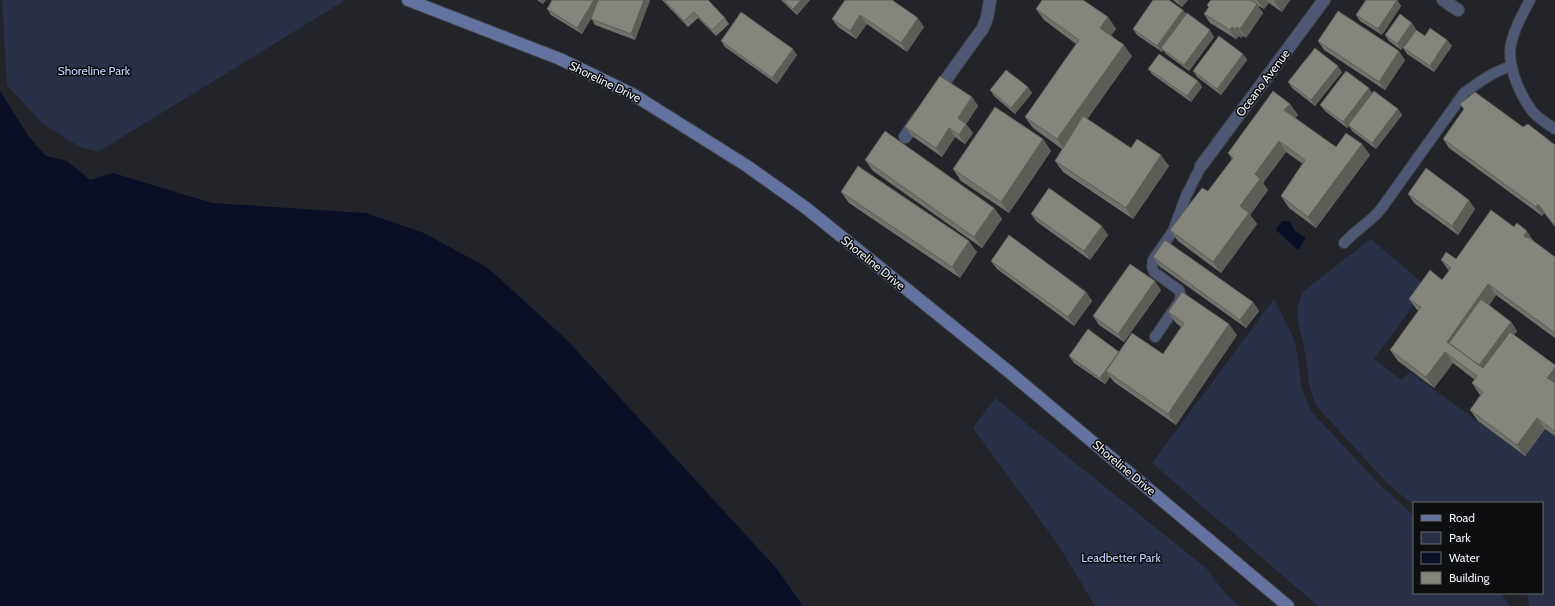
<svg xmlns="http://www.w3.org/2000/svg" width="1555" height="606" font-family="Cabin,sans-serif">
	<rect width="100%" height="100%" fill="#22242a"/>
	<!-- green -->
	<path fill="#293047" d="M2 0H342L344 1 98 152 78 146 42 123 7 85Z
		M1371 239 1427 287 1374 359 1402 380 1410 372 1525 456 1545 429 1555 436V606H1529L1527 593H1542V503H1414V506L1387 483 1320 410 1314 401 1309 384 1306 357 1298 320V306L1302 292Z
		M1274 299 1295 341 1302 389 1311 411 1378 483 1414 516V593H1501L1510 606H1318L1152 463Z
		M995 398 1207 569 1227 596 1240 606H1095L1059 546 973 428Z"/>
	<!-- water -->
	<path fill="#0a0f26" d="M0 91 29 137 46 156 67 161 90 180 113 173 212 203 366 213 424 233 488 268 567 340 777 569 803 606H0Z
		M1282 221H1290L1294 230 1306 238 1298 250 1276 230Z"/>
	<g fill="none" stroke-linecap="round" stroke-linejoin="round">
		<defs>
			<path id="service" d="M1530 0C1522 15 1511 34 1510 52 1510 72 1521 97 1533 112 1539 119 1548 124 1555 129
				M1344 243C1355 230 1370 223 1381 209L1464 93C1479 82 1494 71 1512 66
				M1155 337 1179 302 1181 296 1179 290 1154 272 1152 267 1153 260 1173 231 1186 196 1201 166"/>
			<path id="minor" d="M1443 0 1458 10
				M937 92 983 28 987 18 990 0
				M905 137 918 118
				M1201 166 1324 0"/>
			<path id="secondary" d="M408 0 560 59 634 95 747 166 806 208 1008 371 1288 606"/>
		</defs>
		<!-- service casing -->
		<use href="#service" stroke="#3f4046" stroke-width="12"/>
		<!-- minor casing -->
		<use href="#minor" stroke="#3f4046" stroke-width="14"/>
		<!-- secondary casing -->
		<use href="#secondary" stroke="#3f4046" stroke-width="14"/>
		<!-- service -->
		<use href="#service" stroke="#4e5774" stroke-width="10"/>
		<!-- minor -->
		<use href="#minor" stroke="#4e5774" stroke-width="12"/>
		<!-- secondary -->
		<use href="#secondary" stroke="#6472a0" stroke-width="12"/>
	</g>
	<!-- wall -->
	<path fill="#72726c" d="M537 0H546L543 4Z
		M650 0 635 40 595 25 591 18 582 34 551 15 547 9Z
		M662 0H708L725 18 729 24 716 36 698 18 688 27Z
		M781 0H810L797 15Z
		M845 0 924 27 907 52 867 24 856 39 838 27 832 19Z
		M1173 0H1188L1182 7Z
		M1211 0H1290L1282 12 1269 3 1264 9 1257 5 1263 13 1246 38 1243 36 1241 38 1239 36 1236 39 1210 23 1204 14 1209 7 1207 5Z
		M1366 0H1397L1401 6 1382 35 1360 21 1356 15Z
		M1036 9 1108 17 1116 29 1111 35 1132 56 1087 119 1131 148 1169 166 1133 219 1063 172 1055 161 1062 149 1033 128 1025 117 1076 44 1044 20Z
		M1183 10 1186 14 1214 37 1189 71 1166 54 1163 50 1162 52 1137 35 1133 29Z
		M1416 29 1401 50 1389 41 1385 35Z
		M1447 40 1452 46 1434 72 1407 54 1403 48Z
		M721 41 797 55 777 84 725 47Z
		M1318 41 1405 60 1385 90 1324 50Z
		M1243 54 1247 60 1221 95 1197 77 1193 71Z
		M1148 69 1198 81 1202 87 1191 102 1153 75Z
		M1342 72 1315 106 1292 88 1288 82Z
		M1028 87 1032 93 1015 114 994 96 990 90Z
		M1372 93 1398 109 1402 115 1376 149 1352 131 1349 126 1347 128 1325 111 1320 105Z
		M972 97 978 106 966 124 973 133 965 144 955 137 942 157 912 136 905 127Z
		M1290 104 1298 115 1295 118 1336 147 1370 155 1316 228 1289 208 1281 196 1303 164 1286 152 1263 183 1268 190 1250 215 1257 224 1221 273 1178 241 1170 230 1208 191 1232 159 1228 153Z
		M1523 127 1555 145V227L1544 213 1542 216 1449 148 1443 139Z
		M1043 139 1051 151 1009 213 961 181 953 169Z
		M865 160 994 208 1002 219 982 248 873 171Z
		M841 192 977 252 960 278 849 203Z
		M1408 194 1475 209 1458 235 1414 203Z
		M1031 214 1108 235 1090 260 1037 222Z
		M1514 227 1555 257V338L1496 295 1489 305 1511 322 1517 331 1514 335 1555 365V436L1545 429 1525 456 1478 421 1470 410 1480 395 1472 383 1475 380 1453 363 1434 388 1398 361 1390 350 1419 311 1417 310 1409 299 1442 280 1449 271 1441 260 1456 259Z
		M1153 257 1253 302 1259 311 1246 328 1159 266Z
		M991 261 1086 292 1092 301 1074 326 997 269Z
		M1161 290 1124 342 1099 325 1093 316Z
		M1168 312 1237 335 1176 425 1114 382 1110 377 1105 384 1074 363 1069 356 1119 352 1163 354 1181 327 1176 323Z"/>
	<!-- shaded-wall -->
	<path fill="#5d5d58" d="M540 0H546L543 4Z
		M594 0H602L582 34 577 28Z
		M644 0H650L635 40 631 34Z
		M801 0H810L797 15 793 9Z
		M1179 0H1188L1182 7 1178 1Z
		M1257 0H1267L1269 3 1264 9Z
		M1275 0H1290L1282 12 1274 1Z
		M1397 0 1401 6 1382 35 1378 29Z
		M1257 4 1263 13 1246 38 1240 29Z
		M1183 10 1187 16 1161 48 1163 50 1162 52 1157 46Z
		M860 15 867 24 856 39 850 31Z
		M1108 17 1116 29 1108 39 1100 28Z
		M918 18 924 27 907 52 901 43Z
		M1412 23 1416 29 1401 50 1397 44Z
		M1232 27 1239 36 1236 39 1230 30Z
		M1237 27 1243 36 1241 38 1235 29Z
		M1210 30 1214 37 1189 71 1184 65Z
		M1447 40 1452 46 1434 72 1430 66Z
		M1124 45 1132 56 1065 151 1057 139Z
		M793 49 797 55 777 84 772 78Z
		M1399 51 1405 60 1385 90 1379 82Z
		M1243 54 1247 60 1221 95 1217 89Z
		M1338 66 1342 72 1315 106 1311 100Z
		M1198 81 1202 87 1191 102 1187 96Z
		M1028 87 1032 93 1015 114 1011 108Z
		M1369 88 1373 94 1348 125 1349 126 1347 128 1343 122Z
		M972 97 978 106 964 127 958 118Z
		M1290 104 1298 115 1292 122 1284 110Z
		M1398 109 1402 115 1376 149 1372 143Z
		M966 124 973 133 965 144 959 135Z
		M949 128 955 137 942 157 936 148Z
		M1043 139 1051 151 1009 213 1001 202Z
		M1279 141 1286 152 1263 183 1268 190 1250 215 1257 224 1221 273 1213 262 1240 206 1255 174Z
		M1362 144 1370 155 1316 228 1308 217Z
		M1161 155 1169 166 1133 219 1126 208Z
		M1469 200 1475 209 1458 235 1452 226Z
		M1538 204 1544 213 1542 216 1536 207Z
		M994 208 1002 219 982 248 974 237Z
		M1102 226 1108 235 1090 260 1084 251Z
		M1527 231 1535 243 1524 236Z
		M969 241 977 252 960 278 952 267Z
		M1155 281 1161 290 1124 342 1118 334Z
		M1488 284 1496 295 1457 350 1447 342Z
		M1086 292 1092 301 1074 326 1068 317Z
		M1253 302 1259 311 1246 328 1240 320Z
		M1511 322 1517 331 1485 375 1479 366Z
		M1229 324 1237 335 1176 425 1168 414Z
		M1119 352 1106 371 1110 377 1105 384 1100 378Z
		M1445 352 1453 363 1434 388 1426 377Z
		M1555 368V389L1547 378Z
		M1537 418 1545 429 1525 456 1517 445Z"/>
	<!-- building -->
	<path fill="#85857d" stroke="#5d5d58" d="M552 0H594L577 28 547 9Z
		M598 0H644L631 34 591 19Z
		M664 0H708L725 18 712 30 694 12 684 21Z
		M783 0H801L793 9Z
		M845 0H892L918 18 901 43 860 15 850 31 832 19Z
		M1042 0H1083L1108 17 1100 28 1124 45 1057 139 1025 117 1079 40 1036 9Z
		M1153 0H1169L1183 10 1157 46 1133 29Z
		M1211 0H1251L1257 4 1240 29 1237 27 1235 29 1232 27 1230 30 1204 14 1209 7 1207 5Z
		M1366 0H1397L1378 29 1356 15Z
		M1338 11 1399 51 1379 82 1318 41Z
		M741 12 793 49 772 78 721 41Z
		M1187 13 1210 30 1184 65 1161 48Z
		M1400 14 1412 23 1397 44 1385 35Z
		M1430 28 1447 40 1430 66 1403 48 1416 30 1425 36Z
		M1219 36 1243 54 1217 89 1193 71Z
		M1315 48 1338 66 1311 100 1288 82Z
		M1159 54 1198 81 1187 96 1148 69Z
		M1006 70 1028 87 1011 108 990 90Z
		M1346 71 1369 88 1343 122 1320 105Z
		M940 76 972 97 958 118 966 124 959 135 949 128 936 148 905 127Z
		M1273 91 1290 104 1284 110 1336 147 1346 133 1362 144 1308 217 1281 196 1305 160 1279 141 1255 174 1260 179 1240 206 1249 213 1213 262 1170 230 1202 188 1208 191 1233 158 1228 153Z
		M1374 91 1398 109 1372 143 1348 125Z
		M1475 92 1523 127 1528 124 1555 145V226L1538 204 1536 207 1443 139 1464 109 1460 104Z
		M995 107 1043 139 1001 202 953 169Z
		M1083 116 1131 148 1137 139 1161 155 1126 208 1055 161Z
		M885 131 994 208 974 237 865 160Z
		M858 166 969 241 952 267 841 192Z
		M1426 168 1469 200 1452 226 1408 194Z
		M1049 188 1102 226 1084 251 1031 214Z
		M1491 210 1514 227 1517 223 1527 231 1524 236 1527 238 1528 237 1555 257V333L1488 284 1447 342 1483 368 1510 332 1555 365V368L1547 378 1555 383V430L1554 431 1537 418 1517 445 1470 410 1483 392 1472 383 1477 376 1445 352 1426 377 1390 350 1421 307 1409 299 1430 270 1442 280 1451 268 1441 260 1446 252 1456 259Z
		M1009 235 1086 292 1068 317 991 261Z
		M1165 240 1253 302 1240 320 1153 257Z
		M1130 264 1155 281 1118 334 1093 316Z
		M1182 292 1229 324 1168 414 1106 371 1132 333 1163 354 1184 323 1168 312Z
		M1481 299 1511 322 1479 365 1449 343Z
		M1088 329 1119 352 1100 378 1069 356Z"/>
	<g text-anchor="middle" stroke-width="3" stroke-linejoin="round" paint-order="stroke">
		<!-- park labels -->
		<g font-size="12" fill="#c3d1fd" stroke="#0d0e10">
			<text x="94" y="75">Shoreline Park</text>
			<text x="1121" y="562">Leadbetter Park</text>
		</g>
		<!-- street labels -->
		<g font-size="12" fill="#eeeff3" stroke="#0d0e10">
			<text transform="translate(605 82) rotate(26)" y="4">Shoreline Drive</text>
			<text transform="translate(1263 83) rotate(-53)" y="4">Oceano Avenue</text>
			<text transform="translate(873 263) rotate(39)" y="4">Shoreline Drive</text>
			<text transform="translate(1124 468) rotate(40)" y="4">Shoreline Drive</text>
		</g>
	</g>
	<!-- legend -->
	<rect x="1413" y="502" width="130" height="92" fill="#0d0e10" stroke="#67686b"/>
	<rect x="1421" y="515" width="20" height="6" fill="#6472a0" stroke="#67686b"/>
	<text x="1449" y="522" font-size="12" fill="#eeeff3">Road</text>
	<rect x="1421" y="532" width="20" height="12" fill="#293047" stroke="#67686b"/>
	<text x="1449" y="542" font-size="12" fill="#eeeff3">Park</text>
	<rect x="1421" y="552" width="20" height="12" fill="#0a0f26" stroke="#67686b"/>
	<text x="1449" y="562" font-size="12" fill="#eeeff3">Water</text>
	<rect x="1421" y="572" width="20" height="12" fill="#85857d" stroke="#67686b"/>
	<text x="1449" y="582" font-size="12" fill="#eeeff3">Building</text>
</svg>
